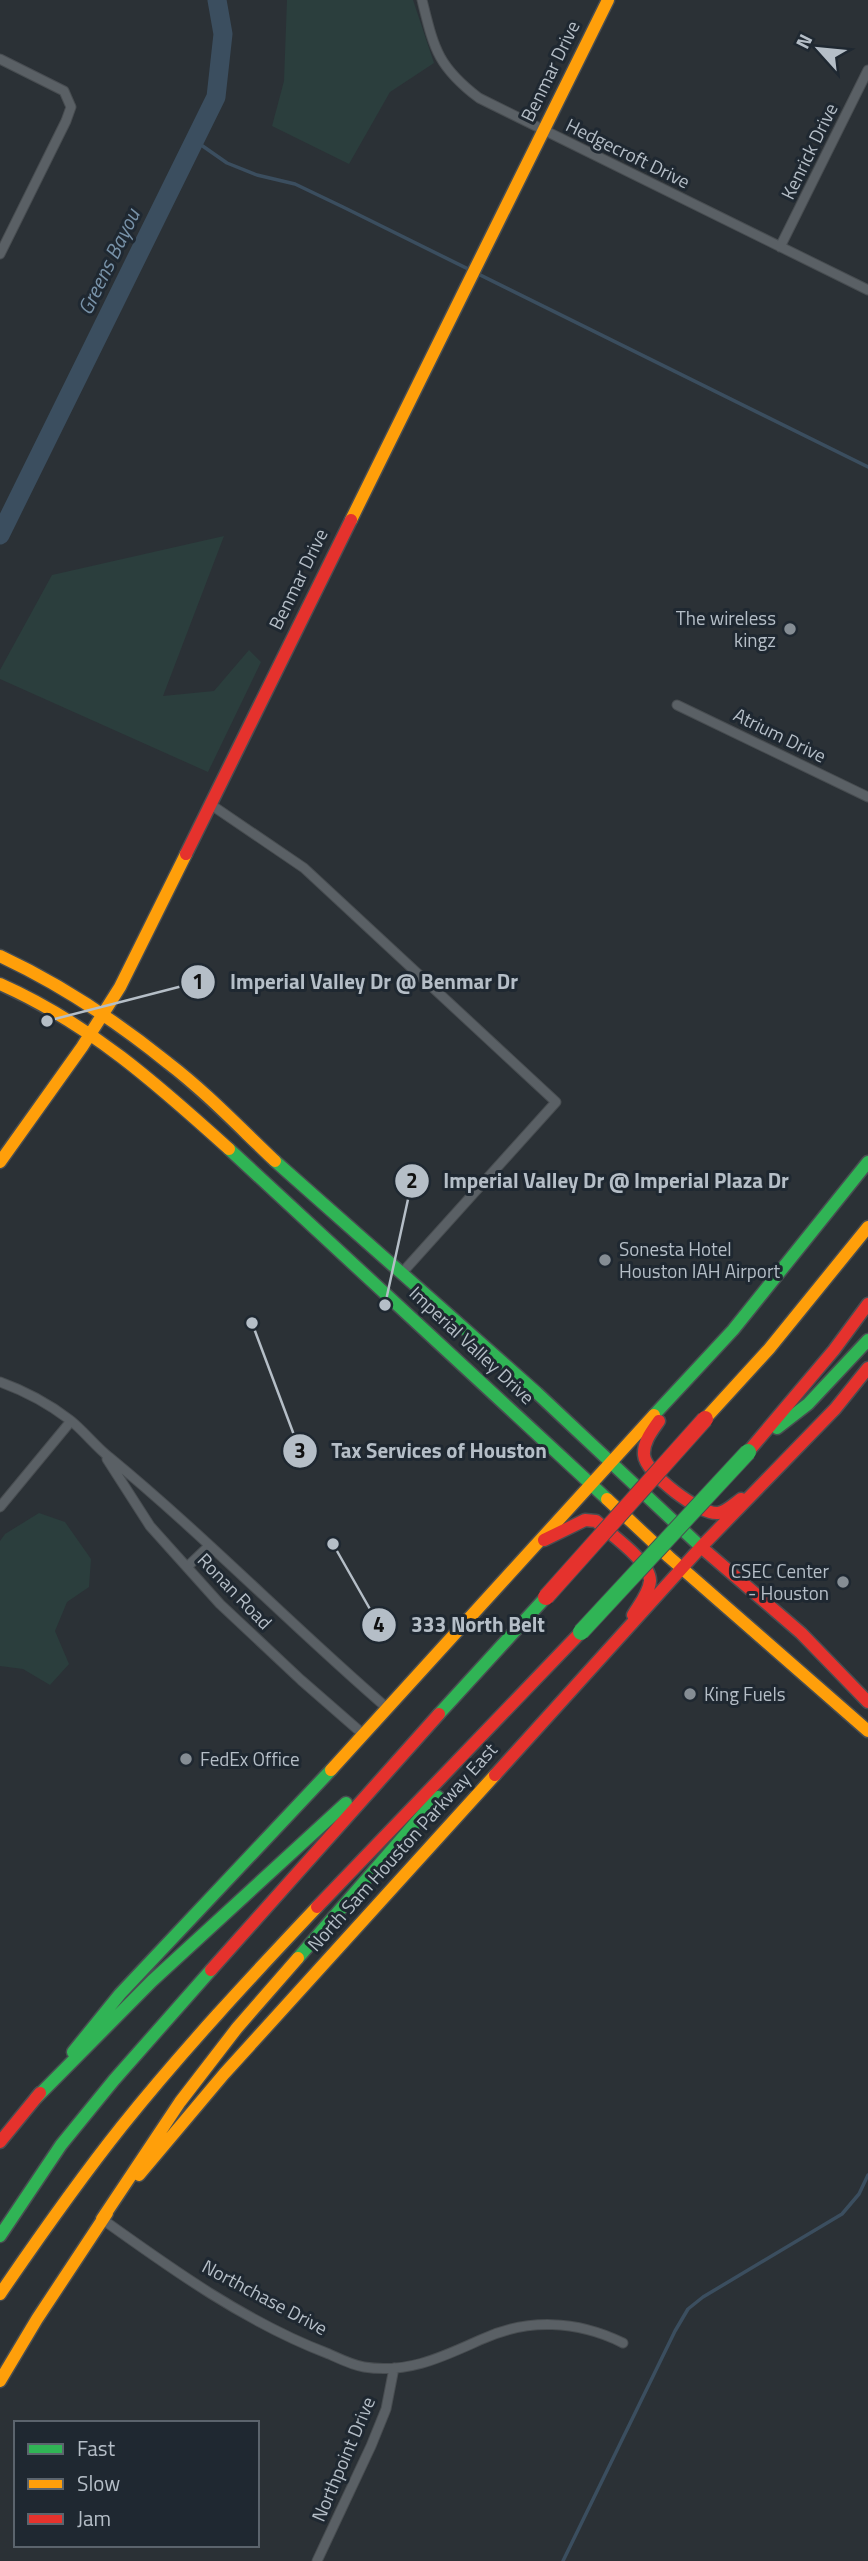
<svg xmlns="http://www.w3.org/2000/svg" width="868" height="2561" font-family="'Titillium Web',sans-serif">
	<rect width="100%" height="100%" fill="#2b3136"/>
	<!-- green -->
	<path fill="#2b3e3d" d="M287 0H413L434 63 390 92 349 164 272 126 284 81Z
		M224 536 163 696 214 691 249 650 261 662 208 772 0 679V670L52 575Z
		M39 1513 65 1522 91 1559 89 1587 67 1602 55 1631 69 1664 50 1685 23 1669 0 1666V1541L5 1534Z"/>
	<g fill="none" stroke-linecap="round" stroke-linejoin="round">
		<!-- stream -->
		<path stroke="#3b4e5f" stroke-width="3.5" d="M194 140 227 163 257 175 295 184 343 207 868 467
			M563 2561 675 2331 688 2309 703 2297 842 2214 859 2194 868 2175"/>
		<!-- river -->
		<path stroke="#3b4e5f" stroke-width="19" d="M0 535 216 97 223 34 217 0"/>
		<defs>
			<path id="street" d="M422 0C434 48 437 66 479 98L868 290
				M0 59 64 91 71 107 66 121 0 254
				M780 247 868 70
				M677 705 868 797
				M210 804 304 868 556 1102 401 1274
				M0 1382C25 1391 49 1404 70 1420 84 1431 95 1446 109 1457 205 1536 292 1626 387 1708
				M107 1459 150 1526 220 1604 301 1680 364 1735
				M0 1507 71 1421
				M187 1567 209 1546
				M102 2219C173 2270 247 2323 329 2354 340 2359 352 2365 364 2367 408 2374 442 2357 480 2340 527 2318 577 2320 623 2343
				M317 2561 371 2446 386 2409 394 2368"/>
			<path id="fast" d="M229 1149 607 1499
				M275 1161 537 1393 701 1547
				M654 1415 733 1330 868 1162
				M777 1428 808 1404 868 1340
				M439 1714 546 1597
				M298 1958 438 1797
				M73 2052 120 1994 331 1770
				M36 2098 152 1981 346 1803
				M0 2236 61 2145 114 2080 211 1970"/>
			<path id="slow" d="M351 520 608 0
				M0 956C60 984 116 1021 168 1063 206 1092 240 1128 275 1161
				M0 984C90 1024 157 1084 229 1149
				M0 1162 82 1047 120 987 186 854
				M705 1419 769 1349 868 1227
				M607 1499 669 1557 868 1731
				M331 1770 654 1415
				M139 2175 224 2074 495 1775
				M102 2219 180 2102 237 2028 298 1958
				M0 2294C39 2237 79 2180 122 2126 183 2050 250 1978 317 1907
				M0 2381 37 2319 107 2213"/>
			<path id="jam" d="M186 854 351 520
				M659 1421C652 1431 643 1442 644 1455 645 1473 700 1515 718 1513 726 1512 734 1504 741 1499
				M748 1452 834 1350 868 1304
				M544 1540 585 1520 596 1521C610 1534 651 1562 650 1581 649 1593 639 1605 633 1615
				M701 1547 801 1633 868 1702
				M495 1775 701 1547 835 1409 868 1368
				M317 1907 581 1632
				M211 1970 439 1714
				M0 2142 40 2093"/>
		</defs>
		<!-- street casing -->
		<use href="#street" stroke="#484d51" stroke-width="11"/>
		<!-- fast casing -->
		<use href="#fast" stroke="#484d51" stroke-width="15"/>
		<!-- slow casing -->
		<use href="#slow" stroke="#484d51" stroke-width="15"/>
		<!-- jam casing -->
		<use href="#jam" stroke="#484d51" stroke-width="15"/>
		<!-- street -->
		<use href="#street" stroke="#5a6065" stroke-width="9"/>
		<!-- fast -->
		<use href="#fast" stroke="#30b455" stroke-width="12"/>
		<!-- slow -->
		<use href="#slow" stroke="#ff9f0a" stroke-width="12"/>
		<!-- jam -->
		<use href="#jam" stroke="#e5322d" stroke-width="12"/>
		<defs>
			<path id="fast-bridge" d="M581 1632 748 1452"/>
			<path id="jam-bridge" d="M546 1597 705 1419"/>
		</defs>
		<!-- fast-bridge casing -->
		<use href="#fast-bridge" stroke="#484d52" stroke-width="18" stroke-linecap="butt"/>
		<!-- jam-bridge casing -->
		<use href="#jam-bridge" stroke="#484d52" stroke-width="18" stroke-linecap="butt"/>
		<!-- fast-bridge -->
		<use href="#fast-bridge" stroke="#30b455" stroke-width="16"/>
		<!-- jam-bridge -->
		<use href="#jam-bridge" stroke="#e5322d" stroke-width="16"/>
	</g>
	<!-- markers -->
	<g fill="#858d94" stroke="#1f2831" stroke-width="2.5">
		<circle cx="790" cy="629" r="7"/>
		<circle cx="605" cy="1260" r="7"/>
		<circle cx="843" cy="1582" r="7"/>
		<circle cx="690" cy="1694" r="7"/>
		<circle cx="186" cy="1759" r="7"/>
	</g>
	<g text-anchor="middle" stroke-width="6" stroke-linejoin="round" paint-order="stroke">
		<!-- street labels -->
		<g font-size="19" fill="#b5bec7" stroke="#1f2831">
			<text transform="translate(550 71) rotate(-64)" y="7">Benmar Drive</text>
			<text transform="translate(809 151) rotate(-64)" y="7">Kenrick Drive</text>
			<text transform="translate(628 153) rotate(26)" y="7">Hedgecroft Drive</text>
			<text transform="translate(298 579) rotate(-64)" y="7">Benmar Drive</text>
			<text transform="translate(780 735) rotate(26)" y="7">Atrium Drive</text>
			<text transform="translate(472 1345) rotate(43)" y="7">Imperial Valley Drive</text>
			<text transform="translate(235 1591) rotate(46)" y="7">Ronan Road</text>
			<text transform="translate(402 1847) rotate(-48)" y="7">North Sam Houston Parkway East</text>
			<text transform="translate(265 2297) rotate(28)" y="7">Northchase Drive</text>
			<text transform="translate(343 2459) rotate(-67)" y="7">Northpoint Drive</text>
		</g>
		<!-- poi labels -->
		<g font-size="19" fill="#b5bec7" stroke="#1f2831" text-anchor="start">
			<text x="776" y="625" text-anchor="end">The wireless<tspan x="776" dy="22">kingz</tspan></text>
			<text x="619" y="1256">Sonesta Hotel<tspan x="619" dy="22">Houston IAH Airport</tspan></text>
			<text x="829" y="1578" text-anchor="end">CSEC Center<tspan x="829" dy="22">- Houston</tspan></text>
			<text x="704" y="1701">King Fuels</text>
			<text x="200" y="1766">FedEx Office</text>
		</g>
		<!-- water labels -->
		<g font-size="21" font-style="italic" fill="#7892a8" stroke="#1f2831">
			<text transform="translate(109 262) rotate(-64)" y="7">Greens Bayou</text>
		</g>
	</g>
	<!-- callouts -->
	<path fill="none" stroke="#b5bec7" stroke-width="2.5" d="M47 1021L198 982M385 1305L412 1181M252 1323L300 1451M333 1544L379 1625"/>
	<g fill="#b5bec7" stroke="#1f2831" stroke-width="2.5">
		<circle cx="47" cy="1021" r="7"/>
		<circle cx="385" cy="1305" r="7"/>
		<circle cx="252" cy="1323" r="7"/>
		<circle cx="333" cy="1544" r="7"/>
		<circle cx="198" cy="982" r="18"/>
		<circle cx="412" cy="1181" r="18"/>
		<circle cx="300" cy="1451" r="18"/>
		<circle cx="379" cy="1625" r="18"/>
	</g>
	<g font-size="21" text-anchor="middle" font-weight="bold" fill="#111">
		<text x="198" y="989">1</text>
		<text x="412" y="1188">2</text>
		<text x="300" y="1458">3</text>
		<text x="379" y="1632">4</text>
	</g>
	<g font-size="21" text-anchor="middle" font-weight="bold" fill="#b5bec7" stroke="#1f2831" stroke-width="6" stroke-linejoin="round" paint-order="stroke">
		<text x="374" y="989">Imperial Valley Dr @ Benmar Dr</text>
		<text x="616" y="1188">Imperial Valley Dr @ Imperial Plaza Dr</text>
		<text x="439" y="1458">Tax Services of Houston</text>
		<text x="478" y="1632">333 North Belt</text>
	</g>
	<!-- legend -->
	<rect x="14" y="2421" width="245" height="126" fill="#1f2831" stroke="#5b646d" stroke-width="2"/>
	<rect x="28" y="2444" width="35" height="10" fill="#30b455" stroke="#5b646d" stroke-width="2"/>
	<text x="77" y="2456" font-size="21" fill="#b5bec7">Fast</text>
	<rect x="28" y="2479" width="35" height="10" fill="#ff9f0a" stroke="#5b646d" stroke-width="2"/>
	<text x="77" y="2491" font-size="21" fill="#b5bec7">Slow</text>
	<rect x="28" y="2514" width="35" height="10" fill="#e5322d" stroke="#5b646d" stroke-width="2"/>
	<text x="77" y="2526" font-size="21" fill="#b5bec7">Jam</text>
	<!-- north arrow -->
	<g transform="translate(819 49) rotate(297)" stroke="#1f2831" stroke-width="5" paint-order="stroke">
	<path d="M0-5L12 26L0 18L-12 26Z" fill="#b5bec7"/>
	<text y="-10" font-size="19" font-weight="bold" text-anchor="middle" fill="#b5bec7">N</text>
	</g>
</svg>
